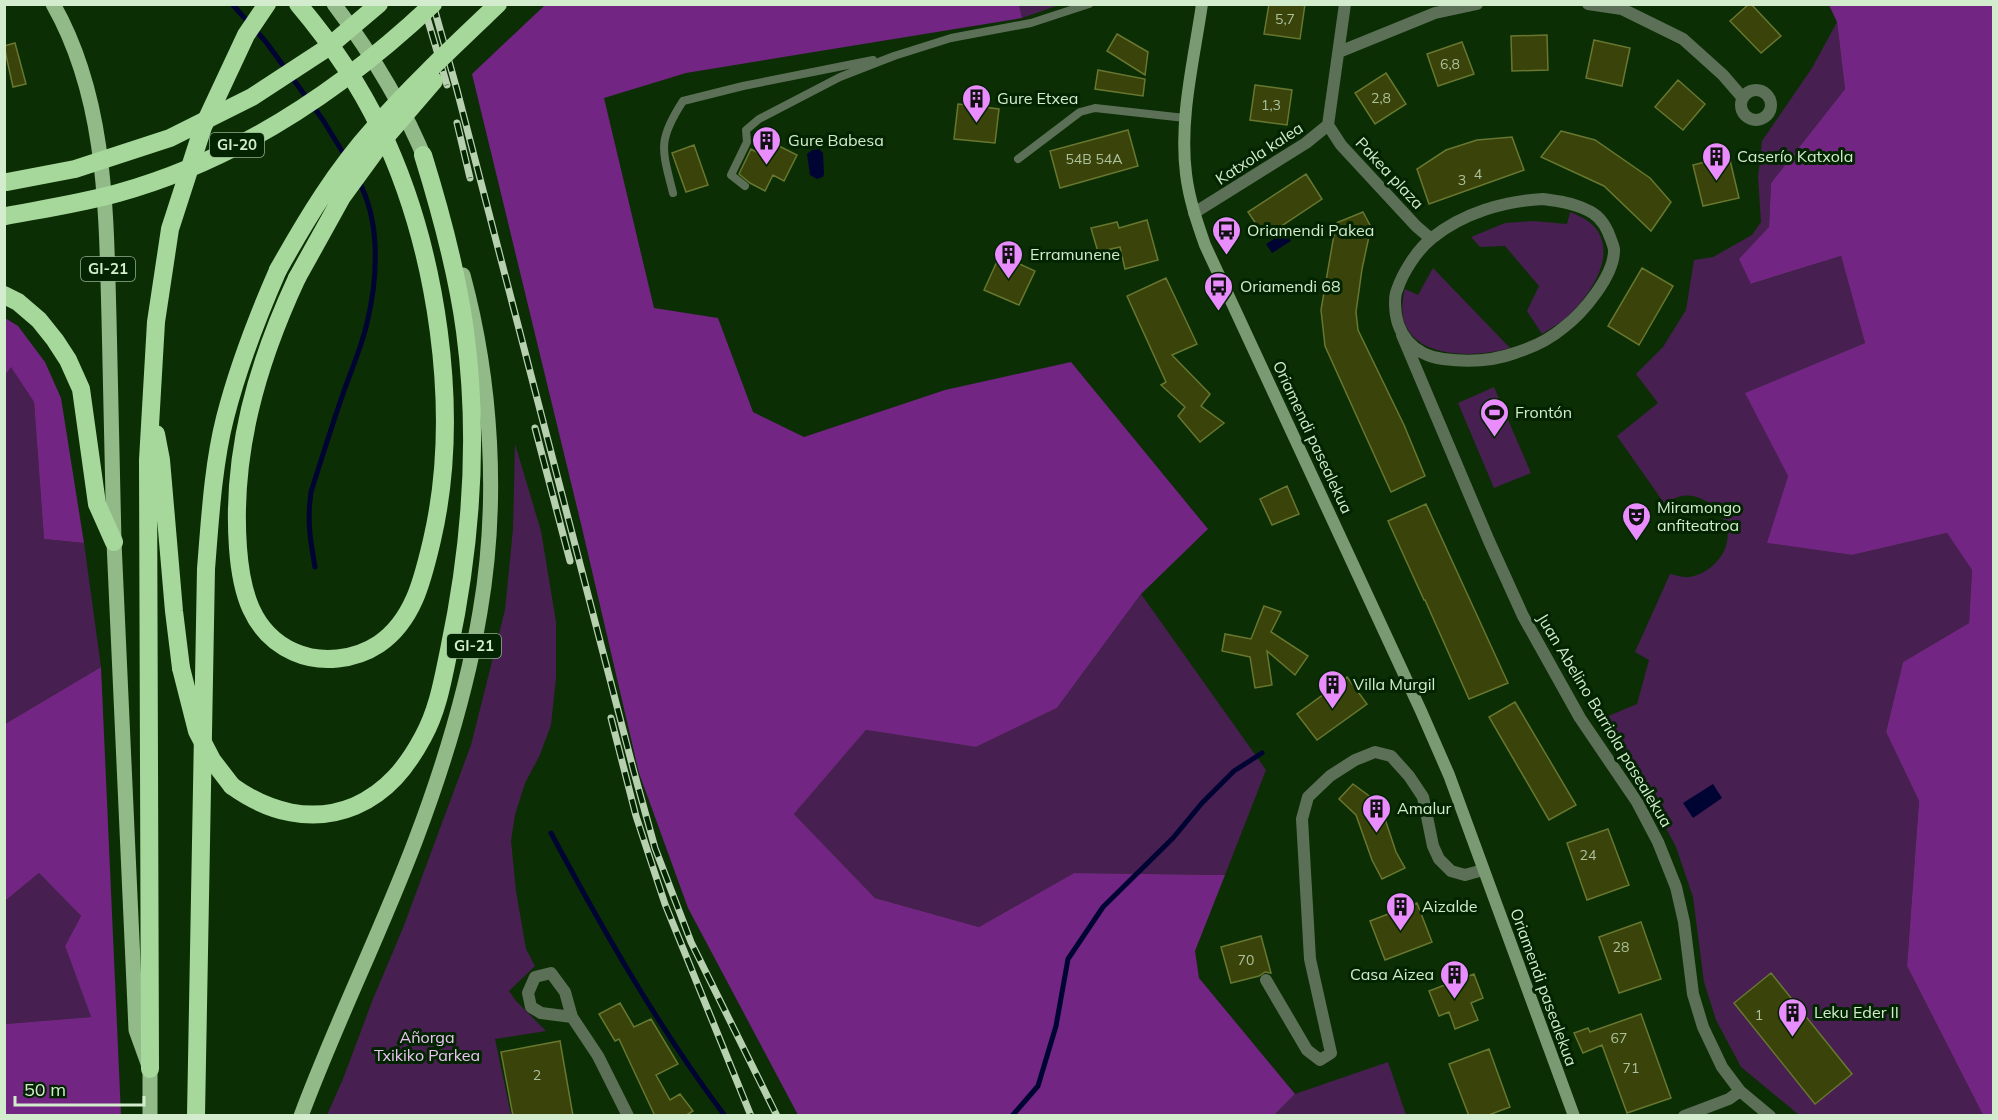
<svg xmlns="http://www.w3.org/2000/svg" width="1998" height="1120" font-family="Mulish,sans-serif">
	<rect width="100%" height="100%" fill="#0c2e04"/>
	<!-- green -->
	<path fill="#481f51" d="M1019 5V4L1059 5 1022 18Z
		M1837 22 1845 89 1771 183 1769 227 1752 284 1841 256 1865 343 1746 393 1788 476 1768 543 1852 555 1947 533 1972 570 1969 623 1903 662 1886 732 1919 801 1907 966 1983 1115H1799L1741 1067 1716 1020 1704 982 1693 897 1676 847 1646 790 1599 720 1637 704 1649 660 1635 652 1670 574C1676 575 1683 578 1689 577 1712 574 1734 549 1726 525 1720 508 1700 493 1682 496 1676 497 1669 501 1664 503L1617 436 1658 403 1636 374 1663 347 1686 310 1694 260 1713 257 1752 235 1761 222 1758 177 1762 141 1812 68Z
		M1570 212C1580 216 1591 221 1597 230 1616 258 1589 296 1569 315 1561 323 1551 328 1542 334L1527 311 1539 286 1505 246 1480 247 1471 237 1505 223 1533 221 1567 224Z
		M1433 268 1510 348C1464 361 1387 357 1405 289L1418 295Z
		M11 366 34 402 44 539 84 543 101 667 5 724 4 375Z
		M1494 387 1531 473 1494 488 1458 403Z
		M515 444 541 531 556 622V678L551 725 539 757 525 783 515 815 511 841 516 891 526 949 535 966 509 991 516 1001 546 1031 495 1039 511 1115H327L343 1079 373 999 403 928 471 745 505 610 513 529Z
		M1141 594 1266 770 1225 875 1074 873 979 927 875 898 794 814 866 730 976 747 1057 708Z
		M39 873 81 916 65 946 91 1017 5 1024V901Z
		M1388 1062 1406 1115H1274L1295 1094Z"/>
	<!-- forest -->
	<path fill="#722582" d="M545 5H1019L1022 18 686 73 604 98 654 308 718 318 753 412 804 437 945 390 1071 362 1208 529 1141 594 1057 708 976 747 866 730 794 814 875 898 979 927 1074 873 1225 875 1195 951 1199 978 1295 1094 1274 1115H798L688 908 639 773 582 528 472 74Z
		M1829 5H1993V1115H1983L1907 966 1919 801 1886 732 1903 662 1969 623 1972 570 1947 533 1852 555 1767 543 1788 476 1745 393 1865 343 1841 256 1751 284 1739 259 1769 227 1771 183 1845 89 1837 22Z
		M5 318 18 326 45 362 61 398 84 543 44 539 34 402 11 367 5 375Z
		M101 667 121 1115H5V1024L91 1017 65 946 81 916 39 873 5 901V724Z"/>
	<!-- water -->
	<path fill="#000433" d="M819 149 823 153 824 174 823 177 817 179 810 175 807 154 812 150Z
		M1285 232 1291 241 1272 253 1266 244Z
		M1713 784 1722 798 1693 818 1683 803Z"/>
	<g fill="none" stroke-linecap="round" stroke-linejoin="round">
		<!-- stream -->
		<path stroke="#000433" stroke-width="5" d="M232 4 266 42 323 120 345 156
			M315 567C310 539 307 520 311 492 322 457 333 422 345 388 353 366 362 345 367 323 378 278 381 221 358 180
			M551 833C603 930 658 1027 725 1116
			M1012 1116 1038 1086 1056 1026 1068 959 1103 907 1173 838 1202 803 1234 771 1262 753"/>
	</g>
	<!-- building -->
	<path fill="#39430a" stroke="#687730" stroke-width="1.5" d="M1269 4H1305L1300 39 1264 34Z
		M1749 4H1751L1781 36 1761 53 1730 21Z
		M1117 34 1148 52 1145 75 1107 51Z
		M1547 35 1548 70 1512 71 1511 36Z
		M1594 40 1630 48 1622 86 1586 78Z
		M1462 42 1474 74 1438 86 1427 54Z
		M15 43 26 84 13 87 4 46Z
		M1098 70 1145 79 1143 96 1095 89Z
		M1386 73 1406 104 1375 124 1355 93Z
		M1678 80 1705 104 1683 130 1655 107Z
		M1255 85 1292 90 1287 125 1250 120Z
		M958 104 999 109 995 143 954 139Z
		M1128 130 1138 166 1060 188 1050 151Z
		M1561 131 1595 140 1650 178 1671 202 1651 231 1604 186 1541 157Z
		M1512 137 1524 170 1429 204 1417 169 1446 150 1477 140Z
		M769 141 797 155 784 181 773 175 765 191 750 183 739 174 751 149 762 155Z
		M694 145 708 185 686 192 672 153Z
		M1729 156 1739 198 1703 206 1693 165Z
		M1306 174 1322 199 1265 237 1248 212Z
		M1363 212 1371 227 1362 269 1356 312 1358 330 1404 425 1425 476 1391 492 1325 346 1321 310 1336 223Z
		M1147 220 1158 260 1125 269 1120 247 1098 252 1091 228 1117 222 1119 228Z
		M1000 255 1035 271 1019 305 984 290Z
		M1642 268 1673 286 1639 345 1608 326Z
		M1166 278 1197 344 1172 355 1210 394 1201 406 1224 423 1200 442 1178 416 1185 407 1161 385 1166 382 1127 296Z
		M1287 486 1299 514 1272 525 1260 499Z
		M1426 504 1508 683 1469 699 1425 600H1424L1388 521Z
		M1264 606 1281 612 1271 632 1308 656 1295 675 1267 651 1272 685 1255 688 1250 657 1222 651 1225 634 1251 639Z
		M1347 677 1367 704 1317 740 1297 714Z
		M1515 702 1576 805 1549 820 1489 717Z
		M1353 784 1380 804 1396 852 1405 868 1382 879 1372 860 1356 815 1339 799Z
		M1608 829 1629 885 1587 900 1567 843Z
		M1417 903 1432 942 1385 960 1370 921Z
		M1641 922 1661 979 1619 993 1599 937Z
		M1261 936 1271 973 1265 972 1259 976 1231 983 1221 947Z
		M1771 973 1852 1074 1815 1104 1734 1003Z
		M1474 974 1483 998 1471 1003 1478 1020 1455 1029 1449 1012 1439 1016 1429 991Z
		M620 1003 634 1027 651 1019 678 1064 656 1075 670 1100 680 1094 693 1111 685 1116H655L619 1039 615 1041 599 1014Z
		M1641 1014 1671 1098 1627 1113 1602 1045 1583 1053 1574 1033 1588 1028 1590 1032Z
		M560 1041 573 1116H513L501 1052Z
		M1489 1049 1510 1107 1486 1116H1469L1449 1064Z"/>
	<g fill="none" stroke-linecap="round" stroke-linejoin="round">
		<!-- lane -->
		<path stroke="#5c7057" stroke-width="8" d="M1018 159 1080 112 1095 108 1185 118
			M745 186 731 175 747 142 746 130 759 119 840 77 894 56 951 38 1031 23 1089 4
			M673 193C662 149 657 141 683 101L743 86 873 60"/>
		<!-- street -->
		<path stroke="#5c7057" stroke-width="12" d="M1588 4 1622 9 1683 39 1723 75 1742 97
			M1339 52 1435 13 1477 4
			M1741 105a15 15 0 1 1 30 0a15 15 0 1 1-30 0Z
			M1328 125 1341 145 1416 226 1431 239
			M1543 199C1558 201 1573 203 1587 210 1597 214 1604 223 1608 232 1610 237 1613 244 1614 249 1615 275 1583 313 1563 328 1550 339 1531 348 1515 353 1493 361 1466 362 1443 359 1413 355 1395 334 1395 303 1395 299 1395 294 1397 290 1403 272 1417 250 1432 238 1463 213 1504 201 1543 199Z
			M1194 213 1306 143 1328 125 1345 4
			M1402 335 1489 541 1523 616 1580 718 1637 802 1658 842 1676 887 1684 922 1693 994 1703 1027 1722 1067 1740 1091 1770 1116
			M1266 980 1307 1050 1320 1060 1331 1053 1310 959 1302 819 1308 797 1330 776 1355 760 1375 752 1391 756 1409 776 1423 797 1433 846 1439 859 1451 871 1465 875 1483 870
			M572 1017 541 1013 531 1007 528 993 535 977 551 973 565 992 572 1017 598 1056 628 1116
			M1684 1116 1729 1099 1740 1091"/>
		<!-- secondary -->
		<path stroke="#7a9a73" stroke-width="12" d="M1202 4C1194 60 1179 118 1186 174 1189 199 1197 222 1205 245L1421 711 1449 775 1574 1116"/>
		<!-- primary -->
		<path stroke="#91ba88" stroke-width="15" d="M53 4C107 99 106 212 109 318 111 393 112 467 114 542 120 704 129 867 136 1030L150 1069V1116
			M334 4C371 53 404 106 427 164
			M301 1116C336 1022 381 932 416 839 444 765 467 690 480 612 499 502 492 382 463 275"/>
		<!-- highway -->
		<path stroke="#a6d89b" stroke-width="18" d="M297 278C257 364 231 453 238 548 241 590 251 633 294 652 321 664 355 660 379 644 414 620 423 578 432 540 462 411 437 247 380 128 359 84 330 42 298 4
			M4 295 18 302 39 320 55 340 68 360 81 389 97 504 114 542
			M156 434 161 460 174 611 181 668
			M232 786C268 812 312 824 355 806 387 792 407 767 423 737 438 710 443 679 449 650 471 546 479 436 465 331 457 271 441 213 423 155
			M150 1069 148 460 156 322 170 229 203 127 246 35 267 4
			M196 1116 206 569C210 520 213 465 225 418 238 367 257 318 278 270"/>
		<defs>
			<path id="rail" d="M423 4 447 85
				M433 4 457 90 634 772 655 848 691 942 777 1116
				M457 123 470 178
				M535 428 570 561
				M611 718 636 816 665 904 751 1116"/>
		</defs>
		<!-- rail casing -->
		<use href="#rail" stroke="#b6d0b0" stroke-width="7"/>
		<!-- rail -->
		<use href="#rail" stroke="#022400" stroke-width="4.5" stroke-dasharray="14" stroke-linecap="butt"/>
		<!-- highway-bridge -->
		<path stroke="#a6d89b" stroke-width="18" d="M7 182 75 169 170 138 252 97 327 48 379 4
			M6 216C43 209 82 203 118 193 237 160 344 88 433 4
			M278 270C306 220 336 170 375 127 413 84 456 44 498 4
			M297 278 342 197 385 138 434 81
			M181 668 197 731 212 760 232 786"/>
	</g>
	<!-- icons -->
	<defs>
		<symbol id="building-pin" viewBox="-11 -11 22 30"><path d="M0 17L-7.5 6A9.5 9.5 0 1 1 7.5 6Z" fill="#e98dfe" stroke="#022400"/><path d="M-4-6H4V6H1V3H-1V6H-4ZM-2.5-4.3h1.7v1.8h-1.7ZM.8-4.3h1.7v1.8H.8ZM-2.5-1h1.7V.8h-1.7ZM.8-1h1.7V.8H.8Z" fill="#111"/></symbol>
		<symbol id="bus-pin" viewBox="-11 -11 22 30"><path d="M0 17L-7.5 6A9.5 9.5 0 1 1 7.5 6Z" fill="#e98dfe" stroke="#022400"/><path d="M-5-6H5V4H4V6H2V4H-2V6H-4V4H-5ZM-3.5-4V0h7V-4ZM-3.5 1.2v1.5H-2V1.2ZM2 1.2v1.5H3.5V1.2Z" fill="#111"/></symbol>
		<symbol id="stadium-pin" viewBox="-11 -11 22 30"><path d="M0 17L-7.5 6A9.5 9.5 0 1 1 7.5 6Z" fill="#e98dfe" stroke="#022400"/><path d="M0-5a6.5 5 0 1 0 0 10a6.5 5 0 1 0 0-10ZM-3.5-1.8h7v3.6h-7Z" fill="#111"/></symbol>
		<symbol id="theatre-pin" viewBox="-11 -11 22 30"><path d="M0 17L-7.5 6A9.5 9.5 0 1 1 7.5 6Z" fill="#e98dfe" stroke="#022400"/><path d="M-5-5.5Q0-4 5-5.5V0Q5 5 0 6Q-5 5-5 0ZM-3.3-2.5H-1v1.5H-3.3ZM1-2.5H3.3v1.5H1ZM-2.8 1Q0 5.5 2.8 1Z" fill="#111"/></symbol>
	</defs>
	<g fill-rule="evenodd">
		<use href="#building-pin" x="960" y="82" width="33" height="45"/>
		<use href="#building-pin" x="750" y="124" width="33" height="45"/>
		<use href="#building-pin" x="1700" y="140" width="33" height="45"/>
		<use href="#bus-pin" x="1210" y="214" width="33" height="45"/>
		<use href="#building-pin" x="992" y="238" width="33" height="45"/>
		<use href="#bus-pin" x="1202" y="270" width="33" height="45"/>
		<use href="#stadium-pin" x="1478" y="396" width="33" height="45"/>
		<use href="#theatre-pin" x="1620" y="500" width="33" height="45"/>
		<use href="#building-pin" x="1316" y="668" width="33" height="45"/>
		<use href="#building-pin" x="1360" y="792" width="33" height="45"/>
		<use href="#building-pin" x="1384" y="890" width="33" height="45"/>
		<use href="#building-pin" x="1438" y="958" width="33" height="45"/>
		<use href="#building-pin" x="1776" y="996" width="33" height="45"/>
	</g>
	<g text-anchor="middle" stroke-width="6" stroke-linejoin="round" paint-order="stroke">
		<!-- number labels -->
		<g font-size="14" fill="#acc29c">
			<text x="1285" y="24">5,7</text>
			<text x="1450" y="69">6,8</text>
			<text x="1381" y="103">2,8</text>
			<text x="1271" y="110">1,3</text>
			<text x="1094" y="164">54B 54A</text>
			<text x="1478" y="179">4</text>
			<text x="1462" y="185">3</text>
			<text x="1588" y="860">24</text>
			<text x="1621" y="952">28</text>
			<text x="1246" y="965">70</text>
			<text x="1759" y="1020">1</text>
			<text x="1619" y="1043">67</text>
			<text x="1631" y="1073">71</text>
			<text x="537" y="1080">2</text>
		</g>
		<!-- shield labels -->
		<g fill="#022400" stroke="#94b090" stroke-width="1.5">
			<rect x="210" y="133" width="54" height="24" rx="4.5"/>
			<rect x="81" y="257" width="54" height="24" rx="4.5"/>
			<rect x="447" y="634" width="54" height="24" rx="4.5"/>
		</g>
		<g font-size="15" font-weight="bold" fill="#d3eccd">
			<text x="237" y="150">GI-20</text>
			<text x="108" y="274">GI-21</text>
			<text x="474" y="651">GI-21</text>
		</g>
		<!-- poi labels -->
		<g font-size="16" fill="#d3eccd" stroke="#022400" text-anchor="start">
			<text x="997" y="104">Gure Etxea</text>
			<text x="788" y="146">Gure Babesa</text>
			<text x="1737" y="162">Caserío Katxola</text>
			<text x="1247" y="236">Oriamendi Pakea</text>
			<text x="1030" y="260">Erramunene</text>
			<text x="1240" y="292">Oriamendi 68</text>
			<text x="1515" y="418">Frontón</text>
			<text x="1657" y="513">Miramongo<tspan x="1657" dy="18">anfiteatroa</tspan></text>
			<text x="1353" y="690">Villa Murgil</text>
			<text x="1397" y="814">Amalur</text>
			<text x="1422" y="912">Aizalde</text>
			<text x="1434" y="980" text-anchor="end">Casa Aizea</text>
			<text x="1814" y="1018">Leku Eder II</text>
		</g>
		<!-- street labels -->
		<g font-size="16" fill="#d3eccd" stroke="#022400">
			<text transform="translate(1259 153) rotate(-33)" y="6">Katxola kalea</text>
			<text transform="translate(1390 173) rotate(47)" y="6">Pakea plaza</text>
			<text transform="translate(1313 437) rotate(65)" y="6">Oriamendi pasealekua</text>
			<text transform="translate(1605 720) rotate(59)" y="6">Juan Abelino Barriola pasealekua</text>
			<text transform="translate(1544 987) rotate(70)" y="6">Oriamendi pasealekua</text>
		</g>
		<!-- park labels -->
		<g font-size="16" fill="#ebc5f4" stroke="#022400">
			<text x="427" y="1043">Añorga<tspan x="427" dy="18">Txikiko Parkea</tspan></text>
		</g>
	</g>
	<!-- border -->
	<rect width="1998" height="1120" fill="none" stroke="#d3eccd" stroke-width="12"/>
	<!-- scale -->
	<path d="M15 1096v9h129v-9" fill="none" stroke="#d3eccd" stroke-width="3"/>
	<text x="24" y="1096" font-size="18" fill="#d3eccd" stroke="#022400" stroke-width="4.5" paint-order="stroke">50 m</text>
</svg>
